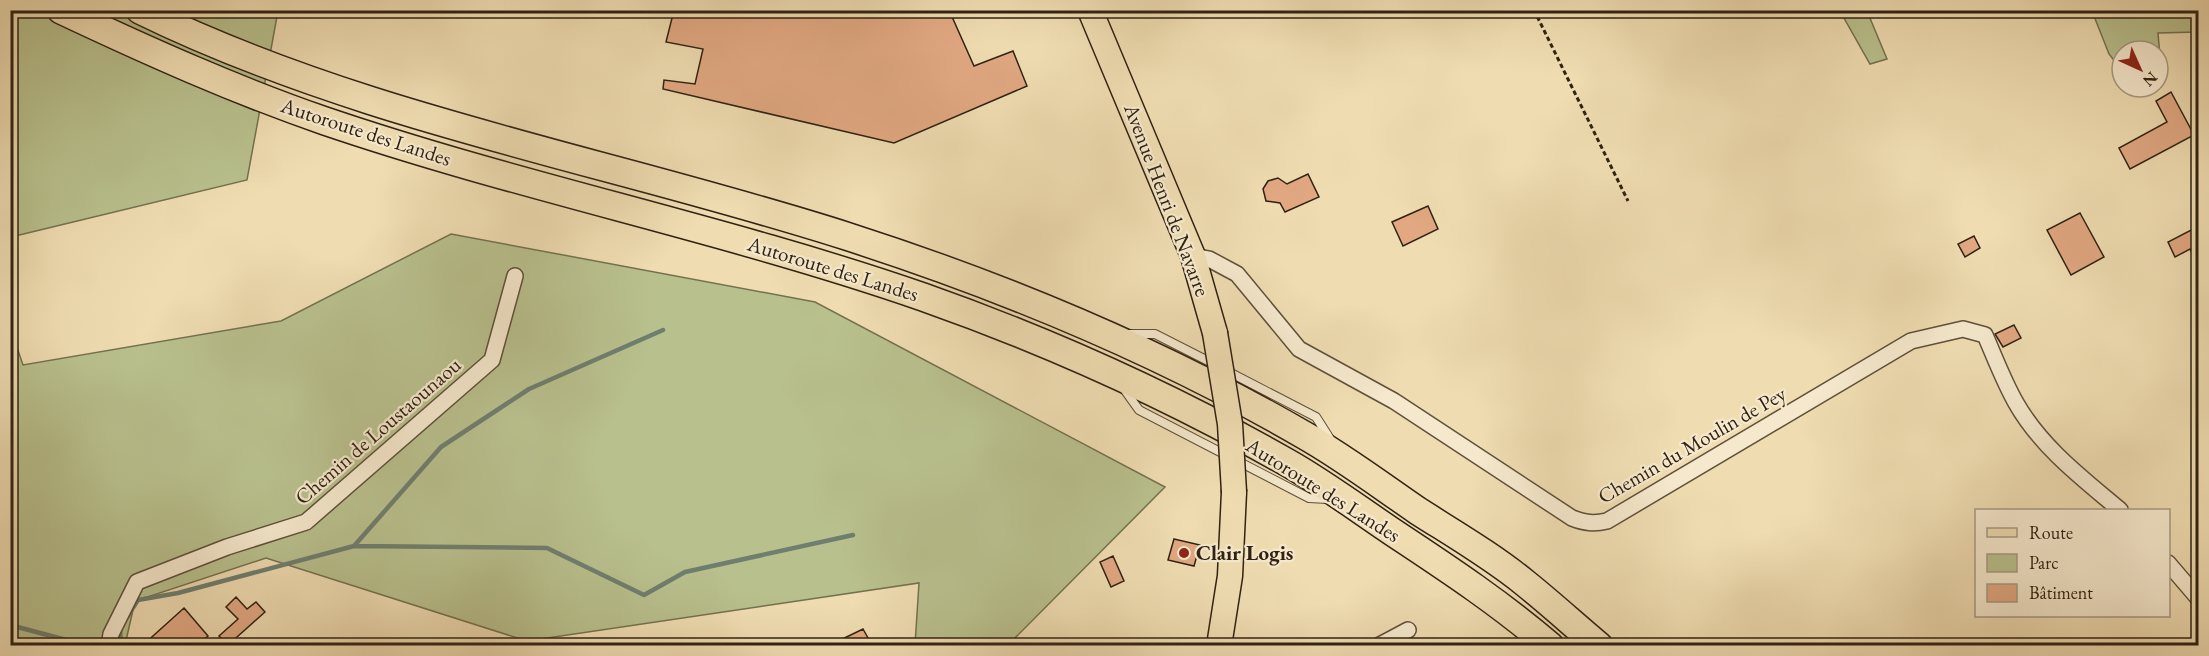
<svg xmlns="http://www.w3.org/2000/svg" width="2209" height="656" font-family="'EB Garamond',serif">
	<rect width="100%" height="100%" fill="#efdcb1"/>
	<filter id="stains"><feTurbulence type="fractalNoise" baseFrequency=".00333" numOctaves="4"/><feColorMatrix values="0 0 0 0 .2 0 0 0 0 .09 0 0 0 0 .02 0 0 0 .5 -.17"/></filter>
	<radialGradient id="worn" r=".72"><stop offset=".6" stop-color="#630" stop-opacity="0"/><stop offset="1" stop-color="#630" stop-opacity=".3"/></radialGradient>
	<!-- green -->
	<path fill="#b8c08d" stroke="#747150" stroke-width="1.5" d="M10 11H278L247 180 11 237Z
		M1840 11H1867L1887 59 1870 64Z
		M2092 11H2198V32L2158 33 2162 80 2158 82V51H2122V71L2109 54Z
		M451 234 815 302 1165 487 1008 645H915L919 583 527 641 266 558 135 601 125 645H11L10 327 23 365 281 321Z"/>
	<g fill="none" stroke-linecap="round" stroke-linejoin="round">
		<!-- stream -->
		<path stroke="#6f7e6f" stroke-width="4.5" d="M354 546 547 548 644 595 685 572 853 535
			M127 617 138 600 178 593 354 546 441 447 529 389 663 330
			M10 625 89 646
			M120 630 121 646"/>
	</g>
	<!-- building -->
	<path fill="#e1a882" stroke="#2f2213" stroke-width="1.5" d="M674 10H853L857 17 874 10H949L974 66 1013 51 1027 86 894 143 663 89 664 80 695 84 703 49 666 42Z
		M2171 92 2194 135 2130 169 2119 148 2167 122 2156 101Z
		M1308 174 1319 197 1285 212 1280 203 1266 201 1263 189 1268 181 1278 178 1287 184Z
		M1428 206 1438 229 1403 246 1392 222Z
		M2080 213 2104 257 2071 275 2047 230Z
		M2199 226V266L2190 249 2175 257 2168 242Z
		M1974 236 1980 248 1965 257 1958 244Z
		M2014 325 2021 338 2003 347 1995 334Z
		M1174 539 1200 545 1194 566 1168 560Z
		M1113 556 1124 581 1111 587 1100 562Z
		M236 597 247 609 256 602 265 612 228 645 219 636 238 619 226 607Z
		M184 608 208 636 198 645H143Z
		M863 629 872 645H830Z"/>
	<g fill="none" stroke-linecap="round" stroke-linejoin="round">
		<defs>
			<path id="lane" d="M1128 334H1155L1216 365
				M1227 371 1316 417 1330 439
				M1124 389 1139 410 1309 498 1328 499"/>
			<path id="street" d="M1193 256 1209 259 1237 274 1299 349 1394 401 1572 518C1585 523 1594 524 1607 521L1911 341 1963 329 1985 335C1995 358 2004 382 2016 403 2041 447 2082 478 2120 510
				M2168 563 2198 598
				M109 646 111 634 137 582 227 547 306 522 492 360 515 276
				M1378 646 1408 630"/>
			<path id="primary" d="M1090 10 1193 256 1215 333
				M1219 646 1230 576 1234 492"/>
			<path id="highway" d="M61 10C148 51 235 90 325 121 522 188 727 229 923 297 1048 341 1172 397 1288 463 1325 484 1361 511 1397 535 1450 570 1501 604 1550 646
				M140 10C363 119 612 161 846 236 1005 287 1159 351 1304 435 1343 457 1380 485 1418 511 1454 534 1492 556 1525 583 1550 603 1574 625 1599 646"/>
		</defs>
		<!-- lane casing -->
		<use href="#lane" stroke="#5f503a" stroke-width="10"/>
		<!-- street casing -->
		<use href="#street" stroke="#5f503a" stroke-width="18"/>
		<!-- primary casing -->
		<use href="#primary" stroke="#2f2213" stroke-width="27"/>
		<!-- highway casing -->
		<use href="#highway" stroke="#2f2213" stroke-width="30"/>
		<!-- path -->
		<path stroke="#2f2213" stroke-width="3" stroke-dasharray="4.5 3" stroke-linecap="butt" d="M1534 10 1628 201"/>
		<!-- lane -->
		<use href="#lane" stroke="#f5e8cc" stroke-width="8"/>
		<!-- street -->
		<use href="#street" stroke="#f5e8cc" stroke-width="15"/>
		<!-- primary -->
		<use href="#primary" stroke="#efdcb1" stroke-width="24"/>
		<!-- highway -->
		<use href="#highway" stroke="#efdcb1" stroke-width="27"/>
		<defs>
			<path id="primary-bridge" d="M1215 333 1230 424 1234 492"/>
		</defs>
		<!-- primary-bridge casing -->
		<use href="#primary-bridge" stroke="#2f2213" stroke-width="27" stroke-linecap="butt"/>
		<!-- primary-bridge -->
		<use href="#primary-bridge" stroke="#efdcb1" stroke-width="24"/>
	</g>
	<!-- markers -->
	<circle fill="#8f2418" stroke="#f5e8cc" stroke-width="2" cx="1184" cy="553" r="6"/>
	<g text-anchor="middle" stroke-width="4.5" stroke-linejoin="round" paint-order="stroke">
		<!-- street labels -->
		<g font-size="21" fill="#2f2213" stroke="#f5e8cc">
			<text transform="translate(366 132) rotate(18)" y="7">Autoroute des Landes</text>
			<text transform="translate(1167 200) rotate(69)" y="7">Avenue Henri de Navarre</text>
			<text transform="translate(833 269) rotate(17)" y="7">Autoroute des Landes</text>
			<text transform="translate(378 431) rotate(-41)" y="7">Chemin de Loustaounaou</text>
			<text transform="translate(1692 445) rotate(-30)" y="7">Chemin du Moulin de Pey</text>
			<text transform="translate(1323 490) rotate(32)" y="7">Autoroute des Landes</text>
		</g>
		<!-- poi labels -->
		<g font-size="21" font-weight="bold" fill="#2f2213" stroke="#f5e8cc" text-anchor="start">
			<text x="1196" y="560">Clair Logis</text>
		</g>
	</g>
	<!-- margin -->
	<rect width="2209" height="656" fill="none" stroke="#efdcb1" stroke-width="36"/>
	<rect x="12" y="12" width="2185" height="632" fill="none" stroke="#2f2213" stroke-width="3"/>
	<rect x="18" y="18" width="2173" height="620" fill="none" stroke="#2f2213" stroke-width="1.5"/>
	<!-- legend -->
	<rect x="1975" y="509" width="195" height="108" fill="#f5e8cc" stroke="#a69982" stroke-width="1.5"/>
	<rect x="1987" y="528" width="30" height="9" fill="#efdcb1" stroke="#a69982" stroke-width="1.5"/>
	<text x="2029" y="539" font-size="18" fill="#2f2213">Route</text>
	<rect x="1987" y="554" width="30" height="18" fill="#b8c08d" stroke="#a69982" stroke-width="1.5"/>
	<text x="2029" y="569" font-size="18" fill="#2f2213">Parc</text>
	<rect x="1987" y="584" width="30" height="18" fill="#e1a882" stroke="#a69982" stroke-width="1.5"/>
	<text x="2029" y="599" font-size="18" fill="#2f2213">Bâtiment</text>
	<!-- north arrow -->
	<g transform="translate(2140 69) rotate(135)"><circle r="28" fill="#f5e8cc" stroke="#a69982" stroke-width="1.5"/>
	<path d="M0-4.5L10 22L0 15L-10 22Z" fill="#8f2418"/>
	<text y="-9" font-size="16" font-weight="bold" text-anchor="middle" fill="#2f2213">N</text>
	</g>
	<rect width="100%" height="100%" filter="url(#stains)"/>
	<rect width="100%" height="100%" fill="url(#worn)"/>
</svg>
